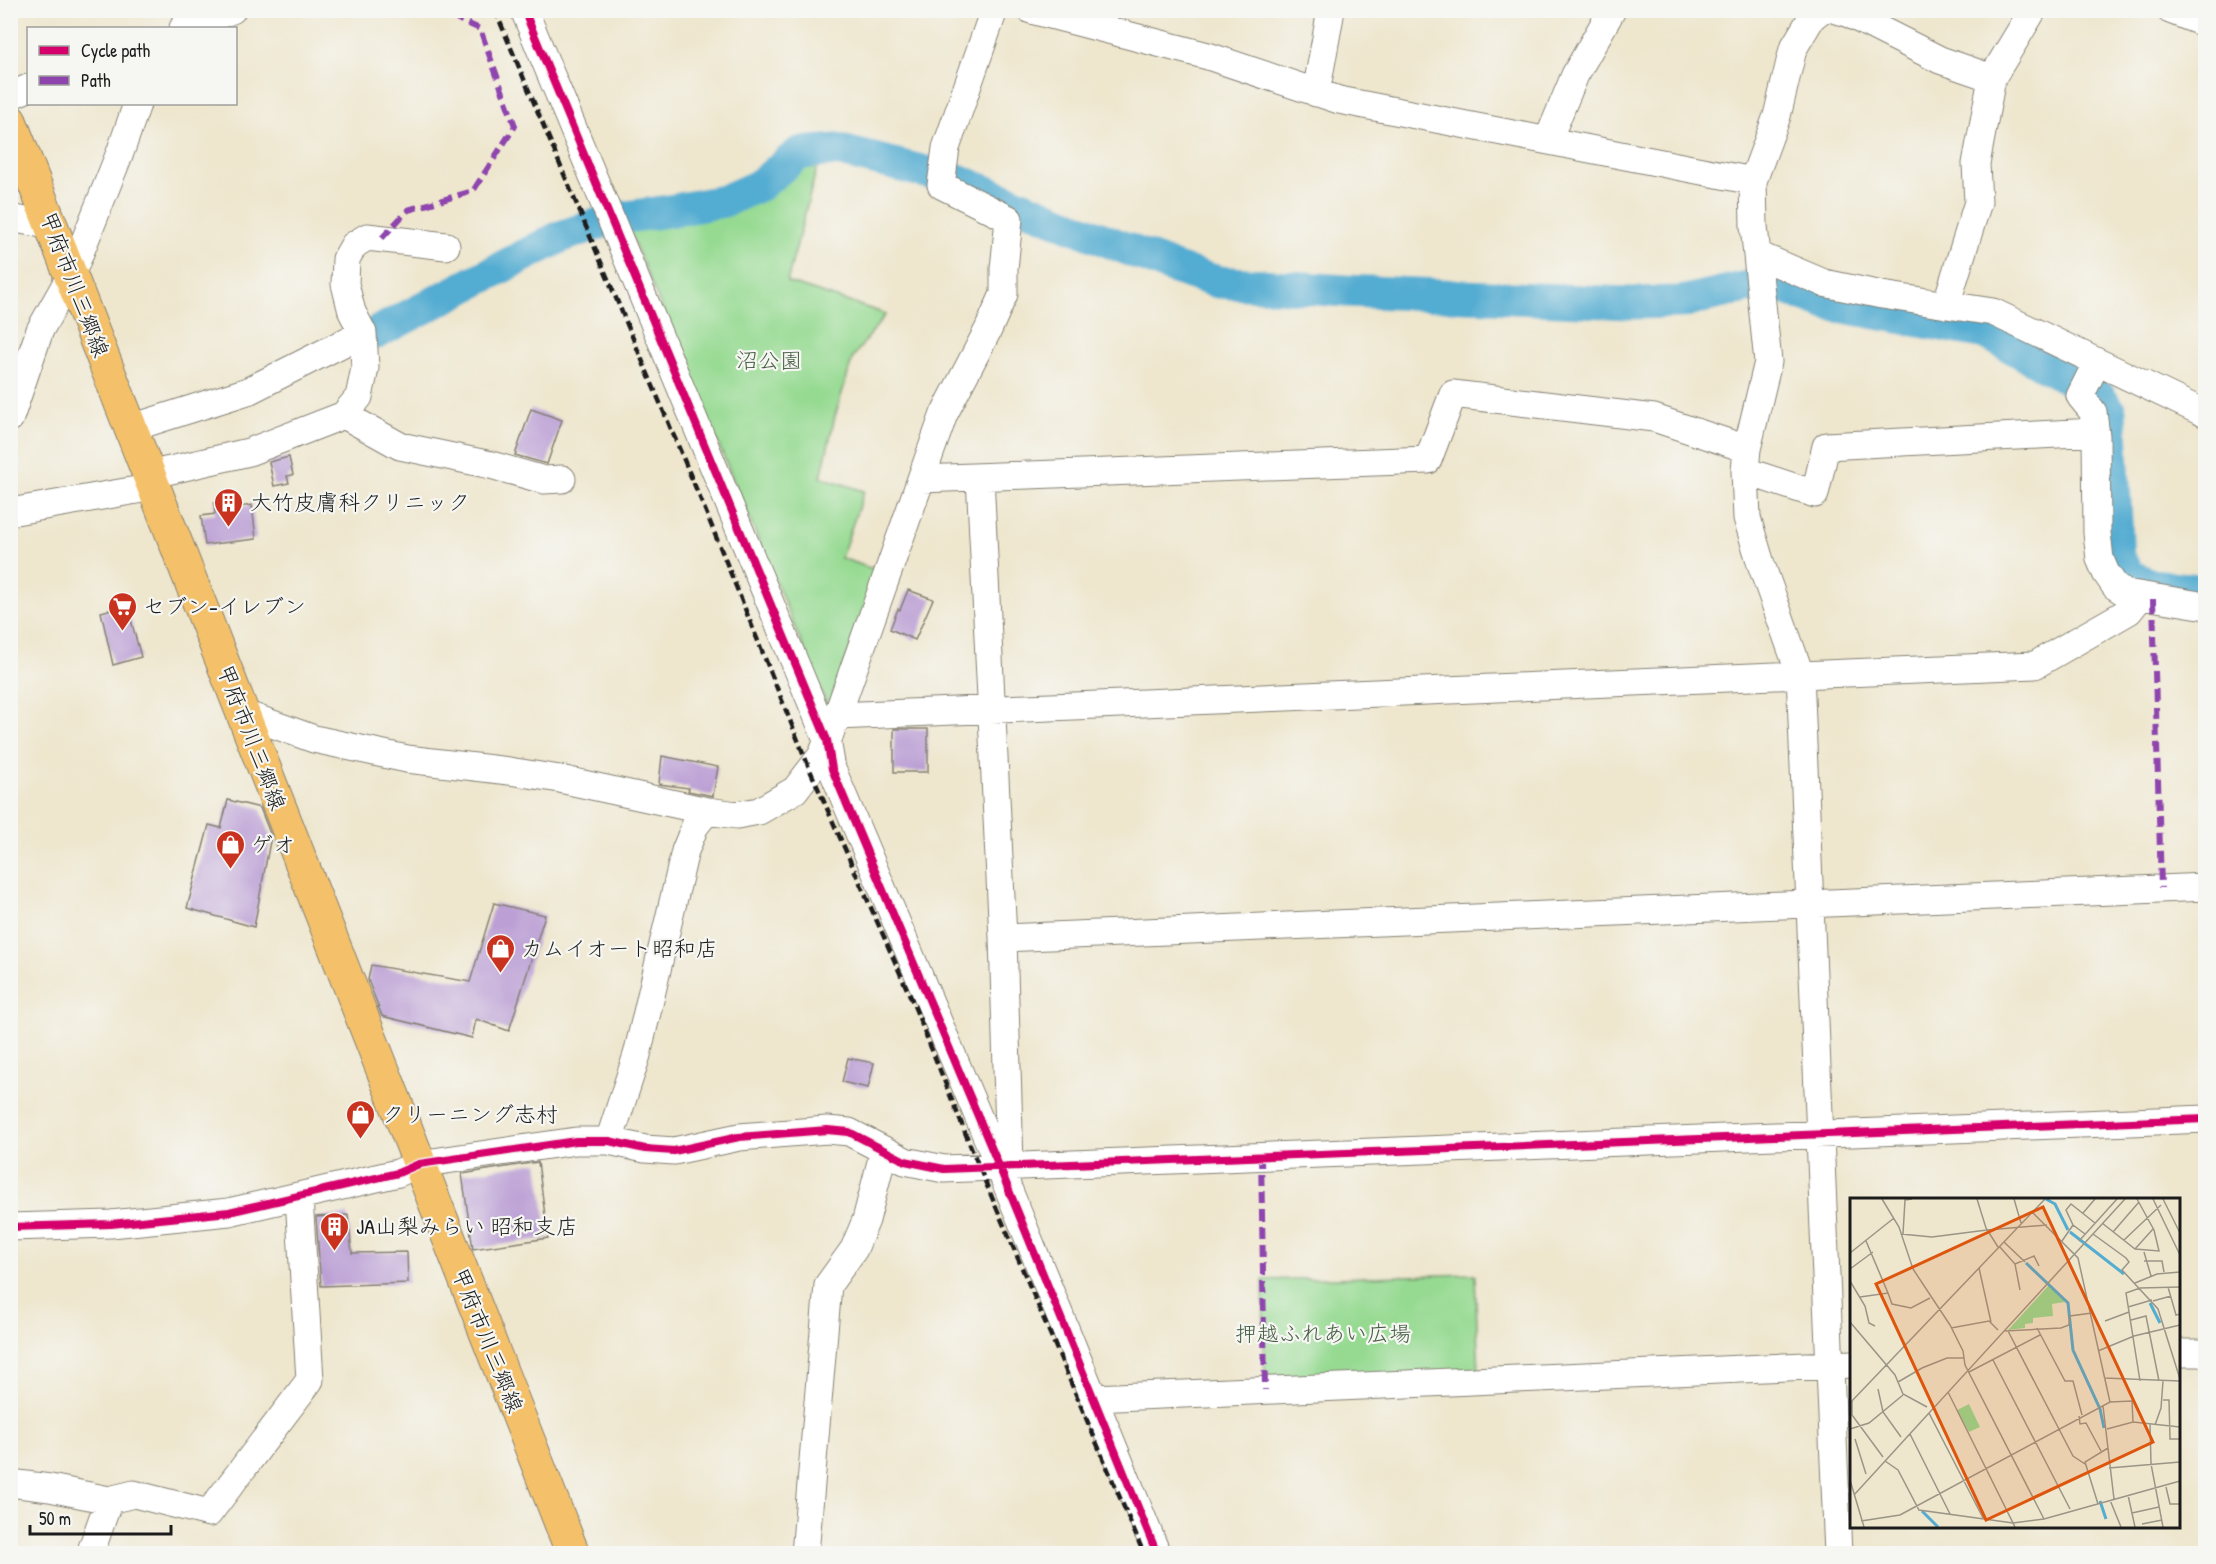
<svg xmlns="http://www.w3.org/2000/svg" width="2216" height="1564" font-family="'Patrick Hand','Klee One',sans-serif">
	<rect width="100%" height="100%" fill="#f6f6f2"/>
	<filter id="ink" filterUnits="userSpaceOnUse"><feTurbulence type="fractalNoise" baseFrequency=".0167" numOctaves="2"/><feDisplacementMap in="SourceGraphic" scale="12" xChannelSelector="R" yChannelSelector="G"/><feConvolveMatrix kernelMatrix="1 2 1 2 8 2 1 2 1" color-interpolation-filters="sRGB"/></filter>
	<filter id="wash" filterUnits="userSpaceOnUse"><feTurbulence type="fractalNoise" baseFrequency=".008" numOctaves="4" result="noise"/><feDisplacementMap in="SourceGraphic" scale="24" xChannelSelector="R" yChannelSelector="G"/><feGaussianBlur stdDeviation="1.35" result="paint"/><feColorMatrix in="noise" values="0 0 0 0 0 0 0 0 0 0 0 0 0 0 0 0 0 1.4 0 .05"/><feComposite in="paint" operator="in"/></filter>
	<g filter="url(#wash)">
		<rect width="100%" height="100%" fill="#eee6cd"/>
		<!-- green -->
		<path fill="#96da92" stroke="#597b57" stroke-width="1.5" d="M817 167 787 282 886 314 853 357 835 416 821 477 864 491 841 558 879 571 828 707 629 230 720 217 767 194 801 169Z
			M1475 1274 1479 1380 1265 1390 1263 1280Z"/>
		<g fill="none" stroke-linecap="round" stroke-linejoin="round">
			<!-- river -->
			<path stroke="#53acd1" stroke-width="33" d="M376 333 560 237 612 219 669 211 724 201 760 185 799 153 837 150 958 180 1174 268 1218 282 1346 291 1629 303 1681 302 1768 282 1827 304 1986 333 2098 395 2110 411 2118 559 2130 576 2151 585 2206 591"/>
		</g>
		<g id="blocks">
			<!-- building -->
			<path fill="#bca0d5" d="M531 409 562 420 547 464 515 455Z
				M289 457 293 475 287 476 289 483 274 486 269 462Z
				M239 500V507L252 505 256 539 205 545 201 516 215 514 214 503Z
				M908 590 933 599 915 640 890 629 898 609 900 610Z
				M127 605 141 657 113 665 101 612Z
				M894 729H928V772H894Z
				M662 756 718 767 713 796 688 791 689 788 659 784Z
				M228 800 260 808 271 836 254 927 187 908 209 825 221 828Z
				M494 903 545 915 509 1031 476 1019 472 1038 382 1016 368 980 371 965 470 982Z
				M848 1058 874 1063 868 1088 842 1082Z
				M538 1162 548 1238 473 1249 462 1174Z
				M348 1215 352 1253 407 1252 408 1283 321 1286 316 1217Z"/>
		</g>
	</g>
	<g filter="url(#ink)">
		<use href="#blocks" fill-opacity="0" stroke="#858174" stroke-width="1.5"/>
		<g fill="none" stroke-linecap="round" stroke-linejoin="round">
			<defs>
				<path id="minor" d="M524 10 827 740 832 769 999 1166 1157 1554
					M1031 10 1208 56 1339 100 1753 181
					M1821 10 1812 17 1793 49 1777 116 1753 181 1754 226 1768 362 1747 449 1745 471 1747 518 1761 564 1800 674 1838 1554
					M1836 10 1845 12 1940 60 1992 78
					M2170 10 2206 24
					M183 28 232 10
					M1316 93 1331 10
					M10 96 28 88
					M1548 140 1575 75 1612 10
					M10 218 53 226
					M1758 255 1824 283 1882 295 1993 312 2206 414
					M1946 305 1978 202 1976 164 1992 78 2033 10
					M2097 362 2080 396 2093 412 2096 436 2097 533 2100 559 2106 573 2115 586 2126 593 2206 606
					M344 415 359 397 365 368 363 333 352 312 345 284 346 259 354 245 367 237 446 246
					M10 418 40 330 72 273 121 150 137 104
					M131 428 248 391 363 333
					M1745 471 1815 494 1826 446 2095 432
					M149 475 249 452 344 415 400 446 491 465 544 480 562 479
					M980 477 1003 938 1010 1165
					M921 479 1428 460 1453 394 1654 418 1747 449
					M10 512 154 487
					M242 713 314 739 407 759 509 771 560 779 707 811
					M837 716 2035 665 2129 611 2141 596
					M1003 938 2206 887
					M609 1141 637 1055 685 851 695 826 707 811 737 815 759 811 795 790 822 755 837 716 944 414 988 330 1004 294V269L1009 219 941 185 946 148 994 10
					M10 1227 111 1224 229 1212 398 1173 419 1164 576 1141H609L645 1149 674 1151 739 1137 827 1130 849 1132 905 1161 944 1169 2206 1119
					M2178 1353H2206
					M1094 1398 1852 1364
					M10 1483 50 1488 109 1500
					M90 1554 109 1500 134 1494 209 1513 310 1380 299 1197
					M805 1554 828 1285 854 1249 866 1220 884 1150"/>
				<path id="major" d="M10 121 573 1554"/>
			</defs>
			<!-- minor casing -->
			<use href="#minor" stroke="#858174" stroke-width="29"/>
			<!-- major casing -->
			<use href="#major" stroke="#858174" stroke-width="35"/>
			<!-- minor -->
			<use href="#minor" stroke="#fff" stroke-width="27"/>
			<!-- major -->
			<use href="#major" stroke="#f4c16b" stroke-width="33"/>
			<!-- rail -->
			<path stroke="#1c1c1c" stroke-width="4.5" stroke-dasharray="9 4.5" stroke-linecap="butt" d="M495 10 708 517 810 770 911 998 979 1167 1144 1554"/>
			<!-- quiet -->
			<path stroke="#8e44ad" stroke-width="6" stroke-dasharray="12 6" stroke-linecap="butt" d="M382 238 408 210 473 191 515 126 480 29 446 14 444 10
				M2153 599 2161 888
				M1261 1155 1265 1390"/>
			<defs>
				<path id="cycleway" d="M524 10 827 740 832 769 999 1166 1157 1554
					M10 1227 111 1224 229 1212 398 1173 419 1164 576 1141H609L645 1149 674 1151 739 1137 827 1130 849 1132 905 1161 944 1169 2206 1119"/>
			</defs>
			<!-- cycleway casing -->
			<use href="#cycleway" stroke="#f6f6f2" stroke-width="11"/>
			<!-- cycleway -->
			<use href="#cycleway" stroke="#d6006c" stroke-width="8"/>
		</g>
	</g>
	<!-- icons -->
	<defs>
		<symbol id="building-pin" viewBox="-11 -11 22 30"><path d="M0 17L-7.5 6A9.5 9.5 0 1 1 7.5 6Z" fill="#c8321e" stroke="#f6f6f2"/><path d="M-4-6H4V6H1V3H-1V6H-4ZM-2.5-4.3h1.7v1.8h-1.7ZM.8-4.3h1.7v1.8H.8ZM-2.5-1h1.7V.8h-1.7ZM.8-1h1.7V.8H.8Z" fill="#fff"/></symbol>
		<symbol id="supermarket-pin" viewBox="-11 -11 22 30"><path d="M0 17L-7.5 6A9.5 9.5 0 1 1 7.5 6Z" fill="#c8321e" stroke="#f6f6f2"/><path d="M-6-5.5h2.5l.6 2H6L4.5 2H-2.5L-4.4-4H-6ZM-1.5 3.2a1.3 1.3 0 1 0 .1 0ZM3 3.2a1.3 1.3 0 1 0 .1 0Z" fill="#fff"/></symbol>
		<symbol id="shop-pin" viewBox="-11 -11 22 30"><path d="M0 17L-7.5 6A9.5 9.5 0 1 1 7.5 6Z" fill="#c8321e" stroke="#f6f6f2"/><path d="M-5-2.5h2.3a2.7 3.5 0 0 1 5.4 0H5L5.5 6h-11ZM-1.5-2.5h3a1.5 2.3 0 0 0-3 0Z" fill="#fff"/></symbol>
	</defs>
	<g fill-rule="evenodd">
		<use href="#building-pin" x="212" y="486" width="33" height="45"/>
		<use href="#supermarket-pin" x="106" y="590" width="33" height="45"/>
		<use href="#shop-pin" x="214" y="828" width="33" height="45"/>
		<use href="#shop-pin" x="484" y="932" width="33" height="45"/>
		<use href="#shop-pin" x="344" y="1098" width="33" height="45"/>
		<use href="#building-pin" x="318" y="1210" width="33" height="45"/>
	</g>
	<g text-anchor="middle" stroke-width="4.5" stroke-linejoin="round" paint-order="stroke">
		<!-- street labels -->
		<g font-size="22" fill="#1c1c1c" stroke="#f6f6f2">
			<text transform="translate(75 284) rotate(69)" y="8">甲府市川三郷線</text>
			<text transform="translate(252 737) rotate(69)" y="8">甲府市川三郷線</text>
			<text transform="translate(488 1340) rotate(68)" y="8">甲府市川三郷線</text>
		</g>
		<!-- park labels -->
		<g font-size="22" fill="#475e45" stroke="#f6f6f2">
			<text x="769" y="368">沼公園</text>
			<text x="1323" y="1341">押越ふれあい広場</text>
		</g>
		<!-- poi labels -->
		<g font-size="22" fill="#1c1c1c" stroke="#f6f6f2" text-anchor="start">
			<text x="250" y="510">大竹皮膚科クリニック</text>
			<text x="143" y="614">セブン-イレブン</text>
			<text x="251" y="852">ゲオ</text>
			<text x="521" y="956">カムイオート昭和店</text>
			<text x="382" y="1122">クリーニング志村</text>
			<text x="356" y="1234">JA山梨みらい 昭和支店</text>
		</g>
	</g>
	<!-- overview -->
	<g transform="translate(1850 1198)">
		<rect width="330" height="330" fill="#eee6cd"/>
		<path d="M199 87 215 104 202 106 203 118 183 120V125L175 126V130L158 132ZM119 206 130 229 119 234 107 212Z" fill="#96da92"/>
		<path fill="none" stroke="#53acd1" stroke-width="3" d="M196 1 205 6 218 32M220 34 274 76M176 65 218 105 223 152 250 211 254 230M300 105 310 125M250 303 256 321M72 313 88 329"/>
		<path fill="none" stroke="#9a9586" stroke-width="1.5" d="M32 1 49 29 63 71 100 127 113 153 115 167 194 321M127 1 136 30 148 49M164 1 171 25M303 1 330 57M313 1 330 35M182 14 228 60 260 204M233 15 245 1M252 25 285 51 309 53 304 32 287 1M137 32 197 27M263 34 289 4M51 36 82 39 137 32M53 36 55 2 62 1M235 36 223 27 216 12 221 6 245 25M243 36 276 60 279 64 272 72 308 111 330 181M274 42 311 7M16 43 38 95M212 43 223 27M229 43 267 1M154 44 175 64M149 48 165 66 170 92M285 51 303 31M294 54 301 78M0 55 44 20M294 63H312L314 74M165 66 184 58 189 68M129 70 141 124M0 71 23 54M0 83 15 108 19 125 25 128M285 85 307 76 330 74M318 89 326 117 330 116M10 99 38 95 42 106 61 110 80 100M303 103 321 98M278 109 302 102M281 122 296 118 309 183M255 123 279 114M0 124 45 177 53 196 77 209M101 130 139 123 148 132M187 130 215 183H223L232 217M155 133 211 130 219 127 220 118 242 115M158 133 223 258 235 266M248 153 284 138 330 127M143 162 220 311M119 174 190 137M254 180 330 183M290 183 276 95 290 90 330 89M48 184 72 170 97 160H114M28 191 33 214 51 239M98 194 165 329M313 202H319L320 241H330M2 203V217L33 259M0 205 195 1M253 208 264 301M229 218 230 226 236 225 251 253M300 226 301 266 313 329M305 227 311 210 313 183M0 231 19 225 53 197M257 231 283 224 330 229M60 236 100 316M5 241 16 276M35 263 48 272 69 312 163 325 194 321 330 283M259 270 330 264M0 282 14 329M316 289 320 306H330M4 297 79 215M278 297 285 329M260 302 271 329M248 306 235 264 258 250M282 315 309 309M133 320 79 215 275 1M11 323 50 317 260 204 282 203 283 224M292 326 312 322"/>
		<path fill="#de560d" fill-opacity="0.15" stroke="#de560d" stroke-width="3" d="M193 9 303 244 136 322 26 86Z"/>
		<rect width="330" height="330" fill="none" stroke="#1c1c1c" stroke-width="3"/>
	</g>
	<!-- margin -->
	<rect width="2216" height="1564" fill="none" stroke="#f6f6f2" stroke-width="36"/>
	<!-- legend -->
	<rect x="27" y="27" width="210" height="78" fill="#f6f6f2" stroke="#9f9f9c" stroke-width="1.5"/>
	<rect x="39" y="46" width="30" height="9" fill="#d6006c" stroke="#9f9f9c" stroke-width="1.5"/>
	<text x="81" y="57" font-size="18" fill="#1c1c1c">Cycle path</text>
	<rect x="39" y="76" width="30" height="9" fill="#8e44ad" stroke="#9f9f9c" stroke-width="1.5"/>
	<text x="81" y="87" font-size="18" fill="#1c1c1c">Path</text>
	<!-- scale -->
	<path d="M30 1525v9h141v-9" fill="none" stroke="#1c1c1c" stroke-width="3"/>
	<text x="39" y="1525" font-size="18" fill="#1c1c1c" stroke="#f6f6f2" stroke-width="4.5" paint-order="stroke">50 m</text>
</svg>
